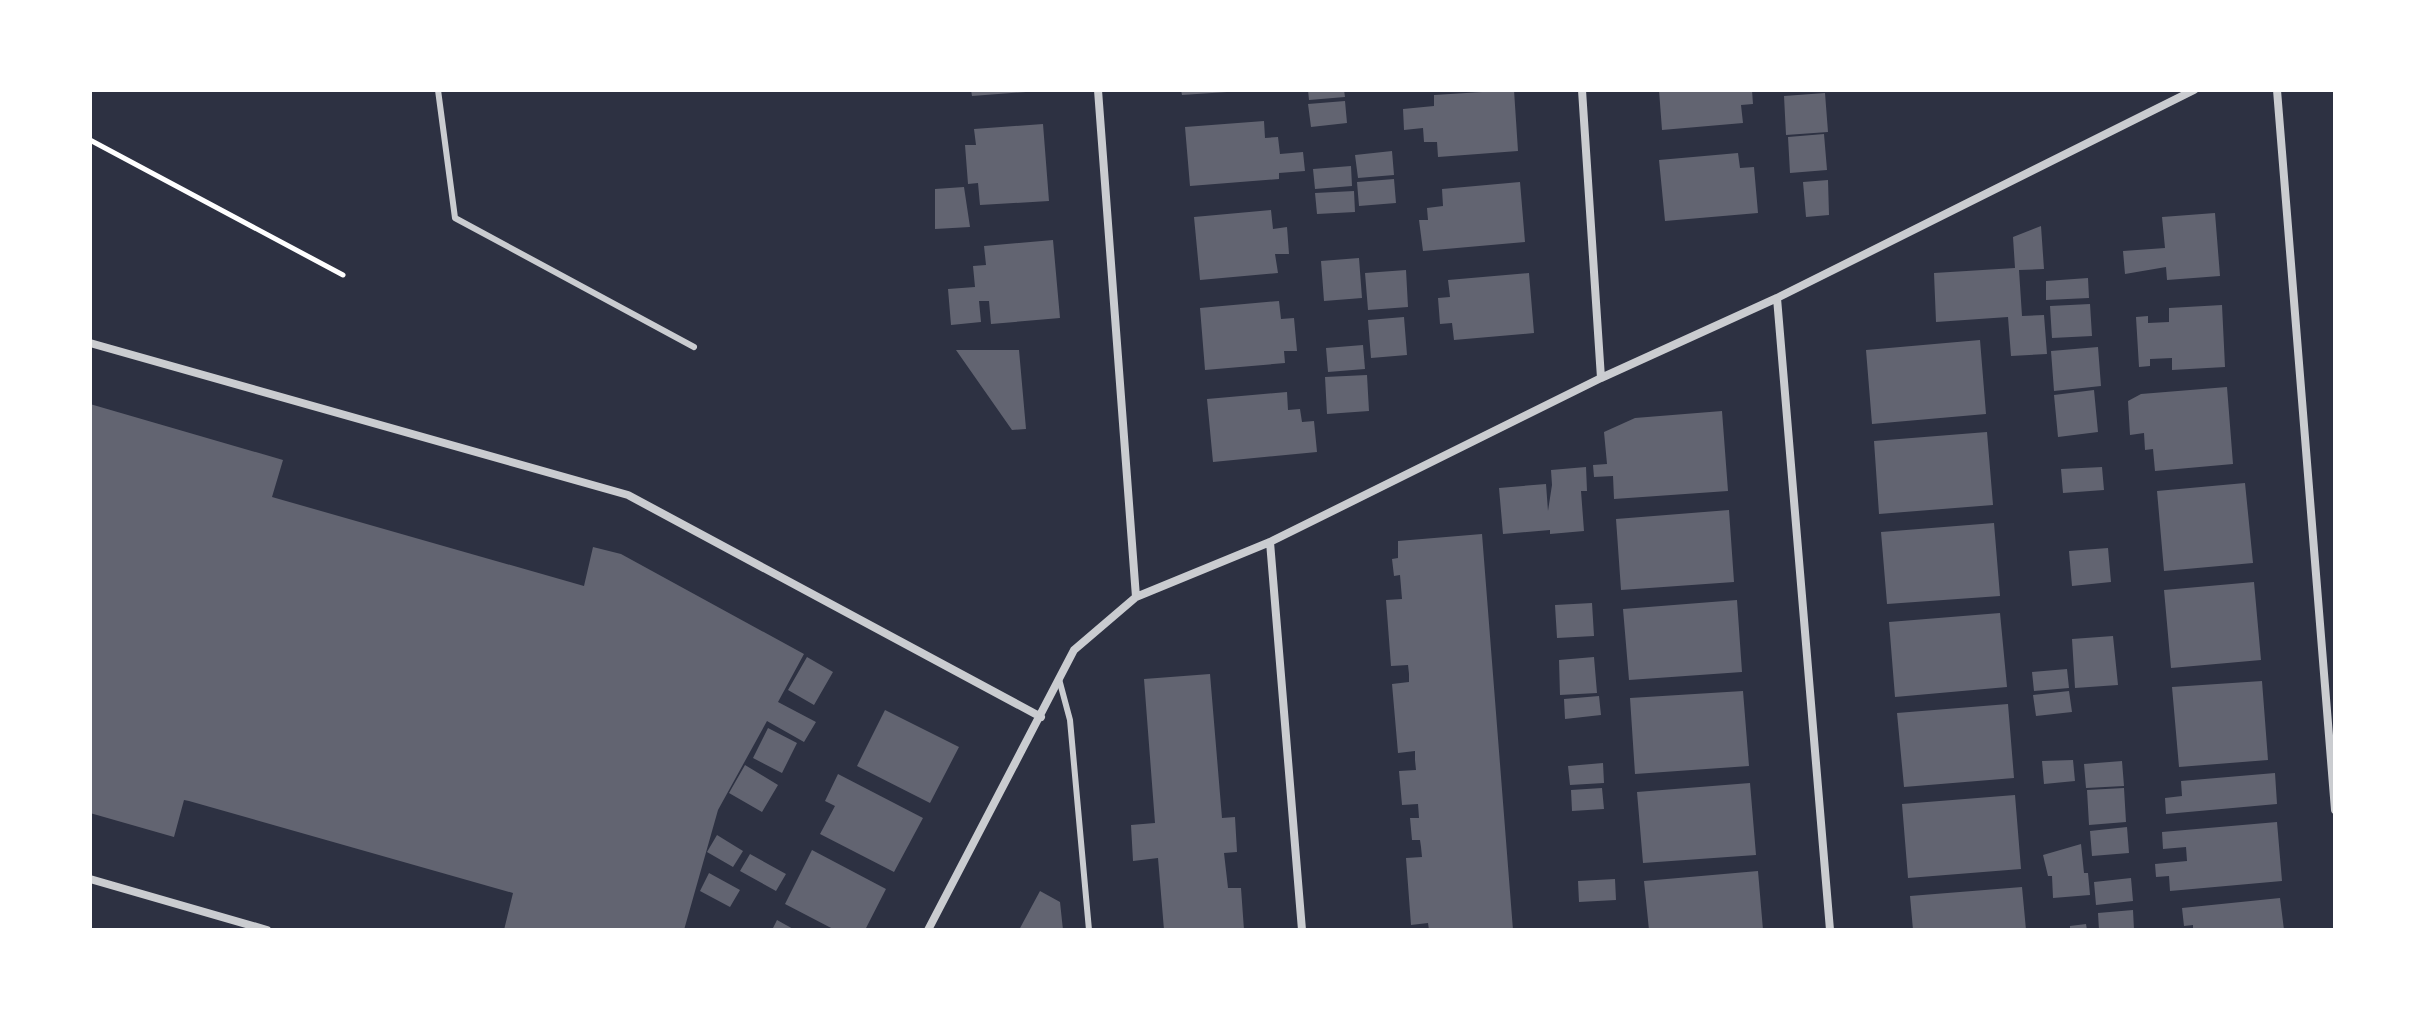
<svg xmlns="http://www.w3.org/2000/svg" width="2425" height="1020" font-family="'PT Sans Narrow',sans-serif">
	<rect width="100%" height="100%" fill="#2d3142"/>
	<!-- building -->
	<path fill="#626471" d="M971 90H1026V92L972 96Z
		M1181 90H1227V92L1182 95Z
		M1308 90H1344L1345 97 1309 100Z
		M1514 90 1518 151 1438 157 1437 142H1424L1423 128 1404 130 1403 109 1434 106V95Z
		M1659 90H1752L1753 104 1741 105 1743 123 1662 130Z
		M1825 93 1828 132 1786 135 1784 96Z
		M1345 101 1347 123 1311 127 1308 104Z
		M1264 121 1265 138 1278 137 1280 154 1303 152 1305 171 1279 173V179L1190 186 1185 127Z
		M1043 124 1049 201 980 205 978 183 968 184 965 145H976L974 129Z
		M1824 134 1827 170 1790 173 1788 137Z
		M1392 151 1394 175 1358 178 1355 155Z
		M1738 153 1740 168 1754 167 1758 213 1665 221 1659 160Z
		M1351 166 1352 186 1315 189 1313 169Z
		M1394 179 1396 203 1359 206 1357 182Z
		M1828 180 1829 215 1806 217 1803 182Z
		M1520 182 1525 242 1423 251 1419 220H1428L1427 208 1443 206 1442 189Z
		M964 187 970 227 935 229V189Z
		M1354 191 1355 212 1317 214 1315 193Z
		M1271 210 1273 229 1287 227 1289 254H1275L1278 273 1200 280 1194 217Z
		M2215 213 2220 276 2167 280 2166 267 2125 274 2123 251 2165 248 2162 217Z
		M2041 226 2044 269 2019 270 2022 316 2044 315 2047 354 2011 356 2008 317 1936 322 1934 273 2015 268 2013 237Z
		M1053 240 1060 318 991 324 989 301H979L981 322 951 325 948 289 975 287 973 266 986 265 984 246Z
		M1359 258 1362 298 1324 301 1321 261Z
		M1406 270 1408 307 1368 310 1365 273Z
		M1529 273 1534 333 1454 340 1452 323 1440 324 1438 298 1450 297 1448 280Z
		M2088 278 2089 298 2046 300V281Z
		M1279 301 1281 319 1294 318 1297 351H1284L1285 363 1205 370 1200 308Z
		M2090 304 2092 336 2052 338 2050 306Z
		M2222 305 2225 367 2172 370V358L2150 359V366L2139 367 2136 317 2148 316V323L2169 322V308Z
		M1404 317 1407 355 1371 358 1368 320Z
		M1980 340 1986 414 1872 424 1866 350Z
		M1363 345 1365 369 1328 372 1326 348Z
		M2098 347 2101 386 2054 391 2051 351Z
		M956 350H1019L1026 429 1012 430Z
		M1367 375 1369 411 1327 414 1325 377Z
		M2227 387 2233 464 2155 471 2153 449 2145 450 2144 433 2130 435 2128 401 2141 394Z
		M2094 390 2098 432 2058 437 2054 395Z
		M1287 392 1288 410 1300 409 1302 422 1314 421 1317 452 1213 462 1207 399Z
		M90 404 283 460 272 497 584 586 593 547 621 554 804 654 778 702 816 722 804 742 767 721 718 810 684 930H504L513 893 189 801 184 800 174 837 90 813Z
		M1722 411 1728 491 1614 499 1613 476 1594 477 1593 465 1607 464 1604 432 1635 418Z
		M1987 432 1993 505 1879 514 1874 441Z
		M1586 467 1587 491H1581L1584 531 1550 534V530L1503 534 1499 488 1546 484 1548 511 1552 485 1551 470Z
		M2102 467 2104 490 2063 493 2061 469Z
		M2245 483 2253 563 2164 571 2157 491Z
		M1729 510 1734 582 1621 590 1616 519Z
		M1994 523 2000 596 1887 604 1881 532Z
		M1482 534 1513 930H1429L1428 923 1411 925 1406 858 1422 857 1421 847 1420 840H1412L1410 818H1419L1418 804 1402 805 1399 771 1416 770 1415 760V751L1398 753 1392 684 1409 682V674L1408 665 1391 666 1386 600 1402 599 1400 575 1394 576 1392 559 1398 558V541Z
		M2108 548 2111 582 2072 586 2069 551Z
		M2254 582 2261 660 2171 668 2164 590Z
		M1737 600 1742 672 1629 680 1623 609Z
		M1592 603 1594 636 1557 638 1555 605Z
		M2000 613 2007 687 1895 697 1889 622Z
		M2113 636 2118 685 2075 688 2072 639Z
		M807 657 833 672 814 705 788 690Z
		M1594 657 1597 693 1560 695 1559 660Z
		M2067 669 2069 688 2034 691 2032 672Z
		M1210 674 1222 818 1235 817 1237 852 1224 853 1228 888H1241L1244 930H1164L1158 858 1133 861 1131 825 1155 823 1144 679Z
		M2262 681 2268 760 2179 767 2172 687Z
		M1743 691 1749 766 1635 774 1630 698Z
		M2069 691 2072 712 2036 716 2033 695Z
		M1599 696 1601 715 1565 719 1564 699Z
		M2008 704 2014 778 1904 787 1897 713Z
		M885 710 959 747 930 803 857 766Z
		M768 728 797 743 782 773 753 758Z
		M2073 760 2075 781 2044 784 2042 761Z
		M2122 761 2124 786 2086 788 2084 764Z
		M1603 763 1604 783 1570 785 1568 766Z
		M745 765 778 785 762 812 729 793Z
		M2275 773 2277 804 2166 814 2165 798 2182 796 2181 781Z
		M838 774 923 818 894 872 820 834 835 806 825 801Z
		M1750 783 1756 855 1643 863 1637 792Z
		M1602 788 1604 809 1572 811 1571 790Z
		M2124 788 2126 822 2089 825 2087 790Z
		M2015 795 2021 869 1908 878 1902 804Z
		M2277 822 2282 881 2170 891 2169 876 2156 877 2155 864 2187 861 2186 847 2163 849 2162 832Z
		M2127 827 2129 853 2092 856 2090 831Z
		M717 835 743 851 733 867 707 852Z
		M2081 844 2084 873H2088L2090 895 2053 898 2052 876H2048L2043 855Z
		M812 850 886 889 865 930H835L785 904Z
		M750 854 786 874 776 891 740 871Z
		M1758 871 1763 930H1649L1644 881Z
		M709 873 740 890 730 907 700 891Z
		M2131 878 2133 901 2096 905 2094 882Z
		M1615 879 1616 900 1579 902 1578 881Z
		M2022 887 2026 930H1913L1910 896Z
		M1040 891 1060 902 1063 930H1019Z
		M2280 898 2284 930H2193V925L2184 926 2182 908Z
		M2133 910 2134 930H2099L2098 913Z
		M777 920 795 930H772Z
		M2086 924 2087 930H2070V926Z"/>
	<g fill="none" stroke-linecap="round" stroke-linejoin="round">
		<!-- path -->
		<path stroke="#fff" stroke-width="5" d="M90 140 343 275"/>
		<!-- service -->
		<path stroke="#caccd0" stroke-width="6" d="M438 90 455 218 694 347
			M1059 679 1070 720 1089 930"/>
		<!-- minor -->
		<path stroke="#caccd0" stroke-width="8" d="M1098 90 1136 597
			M1582 90 1601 378
			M2277 90 2335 810
			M1777 298 1830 930
			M90 343 628 495 1041 717
			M1270 542 1302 930
			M90 879 267 930
			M928 930 1074 650 1136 597 1270 542 1601 378 1777 298 2194 90"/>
	</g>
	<!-- border -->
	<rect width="2425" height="1020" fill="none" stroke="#ffffff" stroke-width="184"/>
</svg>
